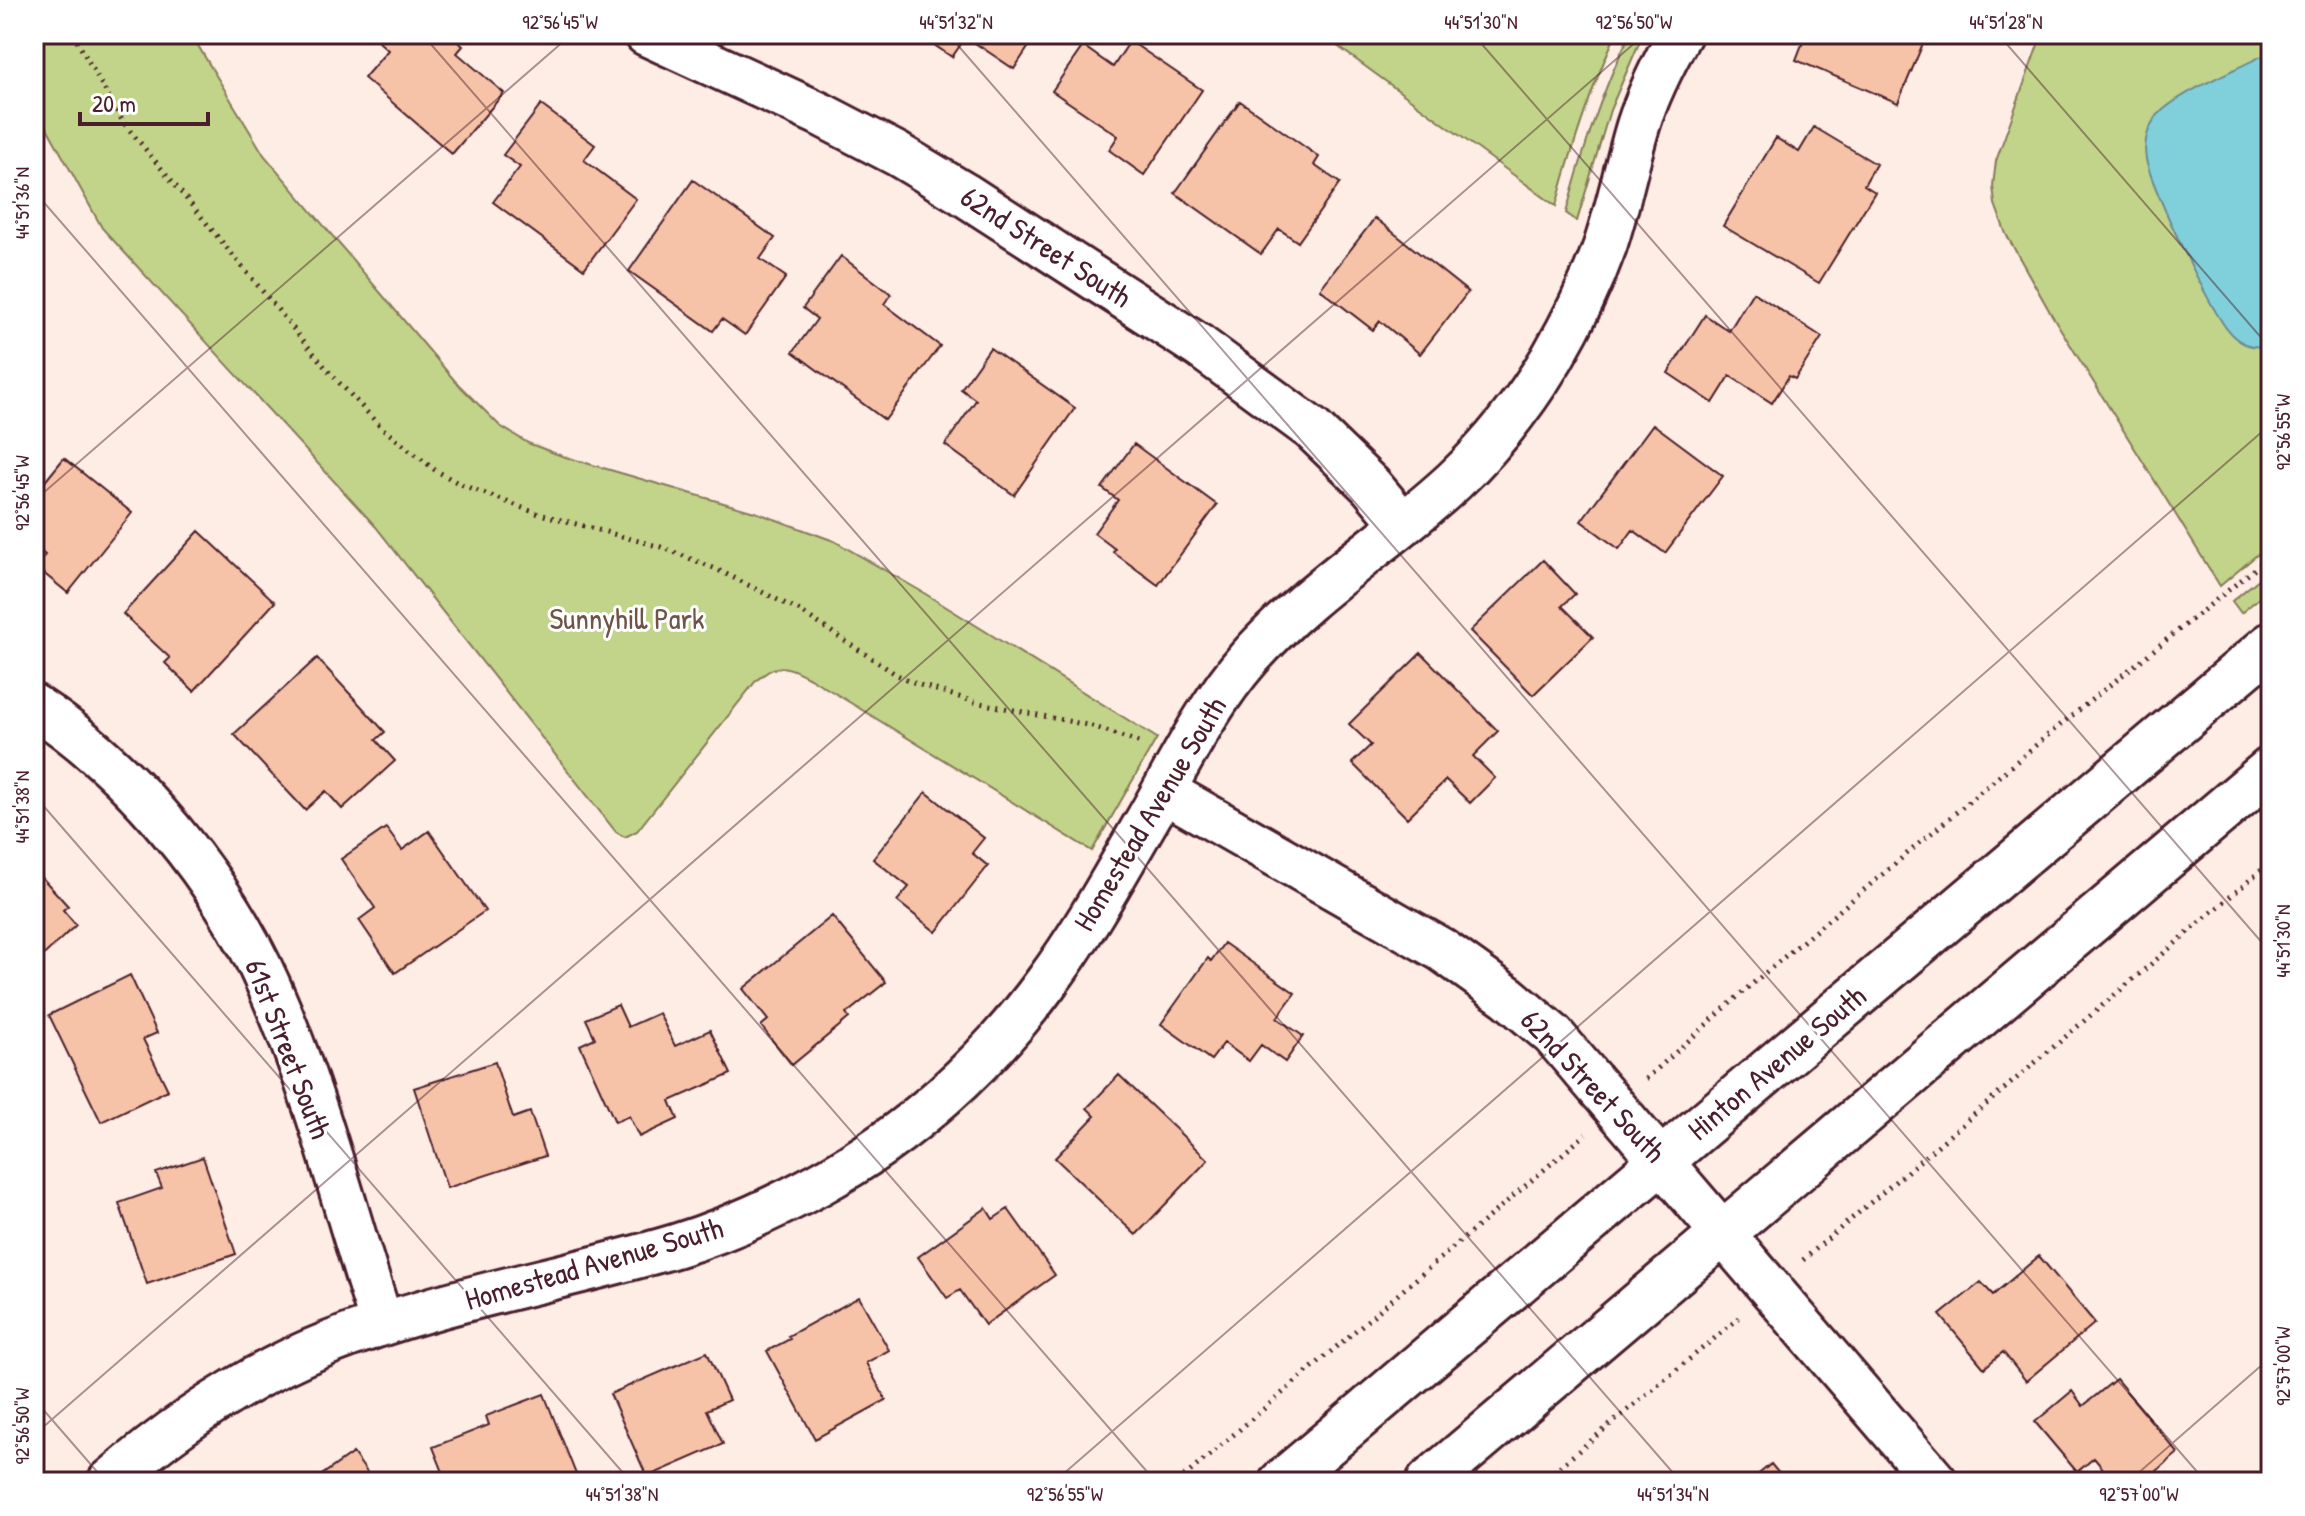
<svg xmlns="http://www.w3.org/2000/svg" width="2305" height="1516" font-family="'Patrick Hand',sans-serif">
	<rect width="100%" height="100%" fill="#fdede5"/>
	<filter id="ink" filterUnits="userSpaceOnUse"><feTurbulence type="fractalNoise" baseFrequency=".0125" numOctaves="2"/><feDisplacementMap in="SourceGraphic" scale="16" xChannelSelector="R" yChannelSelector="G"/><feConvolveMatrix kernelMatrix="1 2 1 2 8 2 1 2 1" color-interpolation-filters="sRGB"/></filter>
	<g filter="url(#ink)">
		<!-- green -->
		<path fill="#c2d489" stroke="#867a5a" stroke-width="2" d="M34 34H191L264 155 455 381 500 426 528 443 562 456 758 513 834 541 919 590 1157 738 1092 851 810 678C785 665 777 661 755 682L637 831 625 837 616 832 376 527 102 228 34 104Z
			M1321 34H1616C1590 90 1572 147 1556 206Z
			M1630 34H1643L1610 110 1577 221 1566 213C1583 151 1601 92 1630 34Z
			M2042 34H2271V543L2220 586 2050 312 2006 234 1995 204 1993 186 1996 161Z
			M2271 569V588L2241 613 2232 601Z"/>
		<!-- water -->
		<path fill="#80d0db" stroke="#6a8995" stroke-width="2" d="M2271 51V345C2256 349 2243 346 2232 335 2214 318 2150 185 2146 159 2144 147 2146 134 2152 123 2166 96 2242 68 2271 51Z"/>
		<!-- building -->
		<path fill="#f7c3a8" stroke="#4a1f2b" stroke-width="2" d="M386 34H450L463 46 457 53 504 93 452 154 364 78 388 50 379 42Z
			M918 34H1037L1014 69 966 37 952 57Z
			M1806 34H1927L1898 103 1796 60Z
			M1130 41 1202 90 1144 175 1109 150 1118 136 1052 91 1083 46 1113 67Z
			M1240 101 1319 157 1314 165 1340 183 1298 242 1279 229 1261 254 1175 193Z
			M541 105 595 145 584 160 636 199 584 269 493 202 520 167 503 155Z
			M1814 127 1876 164 1864 185 1875 192 1819 283 1723 226 1776 138 1799 152Z
			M693 180 775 238 760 259 786 277 745 335 722 319 713 331 629 271Z
			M1375 218 1468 292 1420 354 1380 321 1373 330 1320 289Z
			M841 256 891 294 884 304 940 346 885 420 793 352 817 319 803 308Z
			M1753 292 1822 337 1795 379 1789 376 1772 403 1730 376 1713 403 1668 373 1705 315 1729 331Z
			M990 348 1075 408 1014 495 945 445 976 400 961 389Z
			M1653 424 1723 476 1665 553 1633 530 1619 549 1581 521Z
			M1134 444 1217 505 1158 585 1113 552 1115 549 1094 533 1118 500 1102 488Z
			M64 458 132 513 68 593 36 567 45 555 34 546V477L43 484Z
			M199 531 275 602 194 691 165 663 170 658 123 614Z
			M1543 560 1575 594 1562 606 1593 637 1533 695 1470 631Z
			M1421 653 1498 731 1473 756 1495 778 1470 803 1446 780 1407 818 1352 763 1371 745 1349 724Z
			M317 658 385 732 376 740 395 761 342 809 326 791 305 810 234 734Z
			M926 792 984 838 972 853 988 866 936 932 897 901 909 887 873 859Z
			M386 828 402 850 429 831 485 911 395 973 359 920 375 908 341 859Z
			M34 869 68 906 63 910 76 925 34 964Z
			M832 916 886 982 846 1014 849 1018 792 1065 761 1026 768 1020 743 989Z
			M1224 943 1295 993 1277 1018 1303 1036 1285 1062 1261 1045 1249 1061 1224 1043 1211 1060 1161 1024 1208 958 1211 961Z
			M130 975 157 1033 143 1039 168 1090 101 1122 49 1015Z
			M618 1005 628 1027 659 1013 675 1046 710 1030 731 1074 670 1101 678 1119 639 1137 629 1116 615 1122 580 1045 595 1038 586 1019Z
			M495 1062 513 1118 530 1112 545 1156 447 1188 414 1088Z
			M1119 1075 1208 1160 1136 1235 1055 1158 1095 1116 1087 1108Z
			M203 1157 236 1254 147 1284 119 1203 162 1188 156 1173Z
			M986 1208 993 1219 1008 1209 1055 1275 985 1325 960 1290 947 1298 918 1257Z
			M2039 1256 2095 1323 2026 1381 2003 1352 1984 1368 1940 1315 1981 1282 1993 1295Z
			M859 1297 889 1350 866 1363 886 1400 815 1439 767 1351 790 1339 788 1336Z
			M707 1352 729 1400 707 1410 723 1444 647 1477 610 1394Z
			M2116 1379 2178 1453 2144 1482H2114L2094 1458 2077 1472 2035 1422 2072 1391 2083 1406Z
			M544 1394 577 1477 564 1482H447L433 1447 489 1425 486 1416Z
			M353 1453 374 1482H323L319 1477Z
			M1771 1464 1786 1482H1749Z"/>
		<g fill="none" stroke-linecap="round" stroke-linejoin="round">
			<defs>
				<path id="minor" d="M646 34 820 114 897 154 964 194 1199 346 1312 429 1371 486 1403 524
					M34 706C132 770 222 879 269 986 317 1094 345 1212 382 1324
					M1164 791 1442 950 1508 997 1553 1035 1936 1482
					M109 1482C175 1425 246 1376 327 1344 439 1299 559 1281 675 1246 725 1231 773 1209 819 1184 907 1136 987 1064 1046 983 1084 932 1115 875 1147 820 1179 765 1207 706 1249 658 1310 589 1387 543 1454 481 1492 445 1525 403 1552 358 1573 322 1591 285 1605 246 1618 207 1626 166 1638 126 1648 94 1663 64 1680 34"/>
				<path id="secondary" d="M1282 1482 2271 645
					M1429 1482 2271 769"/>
			</defs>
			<!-- minor casing -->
			<use href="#minor" stroke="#4a1f2b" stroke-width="48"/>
			<!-- secondary casing -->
			<use href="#secondary" stroke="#4a1f2b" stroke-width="50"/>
			<!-- path -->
			<path stroke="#4a1f2b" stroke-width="5" stroke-dasharray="2 6" stroke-linecap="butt" d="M73 34 123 122 330 373 382 428 435 470 460 484 536 513 661 547 716 569 800 611 897 675 920 685 975 702 1092 726 1141 743
				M1646 1079 1745 990 2054 730 2271 556
				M1803 1260 2271 862
				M1178 1482 1586 1134
				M1541 1482 1739 1318"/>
			<!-- minor -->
			<use href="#minor" stroke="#fff" stroke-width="42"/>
			<!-- secondary -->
			<use href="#secondary" stroke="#fff" stroke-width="44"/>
		</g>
	</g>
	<!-- ticks -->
	<path fill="none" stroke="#4a1f2b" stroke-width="2" stroke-opacity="0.45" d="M422 34 1681 1482M948 34 2206 1482M1473 34 2271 953M1998 34 2271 349M34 191 1156 1482M34 501 572 34M34 795 631 1482M34 1399 106 1482M34 1435 1645 34M1054 1482 2271 424M2128 1482 2271 1357"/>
	<g text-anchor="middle" stroke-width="6" stroke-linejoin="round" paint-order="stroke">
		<!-- street labels -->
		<g font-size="30" fill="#4a1f2b" stroke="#fff">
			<text transform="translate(1046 247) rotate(33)" y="10">62nd Street South</text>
			<text transform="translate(1150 814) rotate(-59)" y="10">Homestead Avenue South</text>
			<text transform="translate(288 1049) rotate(69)" y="10">61st Street South</text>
			<text transform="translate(1777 1063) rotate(-40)" y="10">Hinton Avenue South</text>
			<text transform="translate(1593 1086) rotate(47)" y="10">62nd Street South</text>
			<text transform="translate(594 1264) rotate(-16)" y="10">Homestead Avenue South</text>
		</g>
		<!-- park labels -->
		<g font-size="30" fill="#6e5547" stroke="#fff">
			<text x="627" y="629">Sunnyhill Park</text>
		</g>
	</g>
	<!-- margin -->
	<rect width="2305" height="1516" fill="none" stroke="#fff" stroke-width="88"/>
	<!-- scale -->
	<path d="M80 112v12h128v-12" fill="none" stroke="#4a1f2b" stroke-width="4"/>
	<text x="92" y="112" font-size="24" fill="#4a1f2b" stroke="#ffffff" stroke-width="6" paint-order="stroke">20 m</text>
	<rect x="44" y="44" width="2217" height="1428" fill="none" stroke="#4a1f2b" stroke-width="3"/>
	<g font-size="20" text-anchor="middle" fill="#4a1f2b">
		<text x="560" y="29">92°56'45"W</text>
		<text x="956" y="29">44°51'32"N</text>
		<text x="1481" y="29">44°51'30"N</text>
		<text x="1634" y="29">92°56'50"W</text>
		<text x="2006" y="29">44°51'28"N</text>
		<text transform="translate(22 203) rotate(-90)" y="7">44°51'36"N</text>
		<text transform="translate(2283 432) rotate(-90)" y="7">92°56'55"W</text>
		<text transform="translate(22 493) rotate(-90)" y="7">92°56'45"W</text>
		<text transform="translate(22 807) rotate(-90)" y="7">44°51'38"N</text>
		<text transform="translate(2283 941) rotate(-90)" y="7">44°51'30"N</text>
		<text transform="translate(2283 1366) rotate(-90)" y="7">92°57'00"W</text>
		<text transform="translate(22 1426) rotate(-90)" y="7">92°56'50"W</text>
		<text x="622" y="1501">44°51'38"N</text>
		<text x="1065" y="1501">92°56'55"W</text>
		<text x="1673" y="1501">44°51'34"N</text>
		<text x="2139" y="1501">92°57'00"W</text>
	</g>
</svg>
